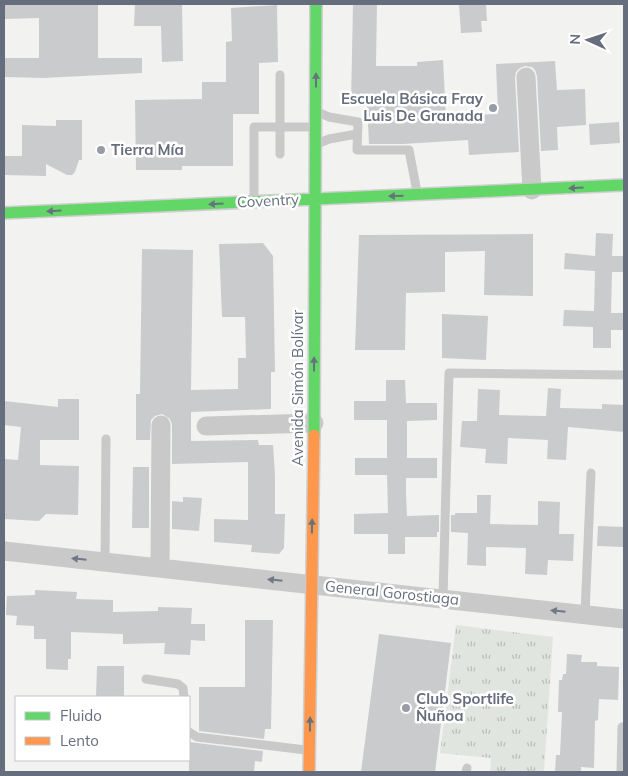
<svg xmlns="http://www.w3.org/2000/svg" width="628" height="776" font-family="Mulish,sans-serif">
	<defs>
		<pattern id="park-tufts" width="24" height="20" patternUnits="userSpaceOnUse" patternTransform="scale(1.25)"><rect width="24" height="20" fill="#e1e5e0"/><path d="M3 7l-1-3M5 7V3M7 7l1-3M15 17l-1-3M17 17v-4M19 17l1-3" fill="none" stroke="#babebb"/></pattern>
	</defs>
	<rect width="100%" height="100%" fill="#f2f2f1"/>
	<!-- park -->
	<path fill="url(#park-tufts)" d="M456 625 553 637 544 772H490L491 758 440 753Z"/>
	<!-- building -->
	<path fill="#cacbcc" d="M4 4H98V58H142V73L43 78 4 77V58H39V18L4 19Z
		M135 4H182L183 61 162 62 161 26H134Z
		M353 4H377L376 66H417V62L443 60 446 116 498 114 496 64 555 61 557 90 585 89 586 125 557 127 558 150 541 151 537 76 535 70 532 67 525 66 520 68 516 72 515 78 519 152 469 155 468 140 403 144H369L367 103H351Z
		M459 4H486L487 21H481L482 32 461 33Z
		M277 5 278 62 259 63V114H233V166H182V170H136L135 100 202 99V82H226V42L232 41 231 8Z
		M56 120H82V160H79L75 172 72 175H67L46 164V176L4 175V156H22V125L56 126Z
		M619 122 620 143 590 145 589 124Z
		M596 233 613 234 612 256H624V272H612L611 313H624V330H611V348H593V327L563 326 564 310 594 311 595 271 564 269 565 253 595 256Z
		M533 234V296L484 295 485 251 445 252V292L406 293 405 350H355L359 235Z
		M263 243 273 256 275 372H271V409L191 412V441L258 440 259 445H273L275 476V514H285L284 548 279 554 251 552 252 545 214 542V519L248 520V462L172 464V425L170 419 162 414 155 416 151 420 150 440H136V394H140L142 249 193 250 191 390 238 389V358H246L245 317H222L219 244Z
		M442 314 488 316 486 360 442 358Z
		M386 380H405L406 403H437V420L407 421V458H437V478H406V494L407 516 439 515V532H437V537H405V554H388V534H354V514L388 513 387 475H355V458H387V420H354V401H386Z
		M548 388 561 389 560 408 602 409V404L624 405V432L568 427 566 460 547 459 548 440 508 438 507 464 485 463 486 449 460 447 462 421H477L478 389 500 390 499 415 546 416Z
		M58 399H79V440H40V465L79 466 78 515 46 514 39 521 4 519V459L18 460 21 427 4 425V401L58 407Z
		M133 467H149V528H132Z
		M477 495H491L490 524 538 525V501L560 502 559 534H574L573 561 548 560 547 575 525 574 526 548 486 547V566L467 565 468 533 451 532V515H455V513H477Z
		M183 497 202 498 199 531 172 529V501L183 502Z
		M598 526 624 527V547L597 546Z
		M35 590 77 592 76 599 113 600V612L158 611V607L192 608 191 624H205V641L191 640 190 655 164 654 165 643 123 644V634L71 632V659H68V670L46 669V639H34V626L16 625 17 616 6 615 7 596 35 595Z
		M245 620H273L271 729H265L264 739 199 731V687H245Z
		M379 634 451 643 435 772H361Z
		M567 654 582 655 581 662H597V666L619 667 618 700 599 699 598 720 595 721 594 768 581 767V772H555L556 755H560L562 712H558L559 680H562L563 674H566Z
		M97 666H124V697H96Z
		M189 742 263 751 262 762 255 761 254 772H189Z"/>
	<g fill="none" stroke-linecap="round" stroke-linejoin="round">
		<defs>
			<path id="fast" d="M4 213 624 185
				M314 435 316 4"/>
			<path id="slow" d="M309 772 314 435"/>
		</defs>
		<!-- fast casing -->
		<use href="#fast" stroke="#cecfcf" stroke-width="14"/>
		<!-- slow casing -->
		<use href="#slow" stroke="#cecfcf" stroke-width="14"/>
		<!-- lane -->
		<path stroke="#c9c9ca" stroke-width="9" d="M318 112 329 117 358 122 357 150H409L417 192
			M317 144 329 139 357 134
			M280 154V75
			M254 199V127H312
			M105 562 106 439
			M443 598 449 373 624 375
			M585 614 591 473
			M146 679 178 684 183 688 184 697
			M189 732 197 737 306 750
			M466 772 467 768
			M621 772 622 727"/>
		<!-- street -->
		<path stroke="#c9c9ca" stroke-width="19" d="M526 77 532 190
			M206 426 314 423
			M4 551 624 619
			M160 568 161 425"/>
		<!-- fast -->
		<use href="#fast" stroke="#63d668" stroke-width="11"/>
		<!-- slow -->
		<use href="#slow" stroke="#ff974d" stroke-width="11"/>
	</g>
	<!-- one-way arrows -->
	<defs><path id="oneway-solid" d="M-6-.8H1V-3.2L6.5 0L1 3.2V.8H-6Z" transform="scale(1.25)"/></defs>
	<g fill="#66737c">
		<use href="#oneway-solid" transform="translate(316 80) rotate(-90)"/>
		<use href="#oneway-solid" transform="translate(576 188) rotate(177)"/>
		<use href="#oneway-solid" transform="translate(396 196) rotate(178)"/>
		<use href="#oneway-solid" transform="translate(216 204) rotate(177)"/>
		<use href="#oneway-solid" transform="translate(54 211) rotate(177)"/>
		<use href="#oneway-solid" transform="translate(314 364) rotate(-90)"/>
		<use href="#oneway-solid" transform="translate(312 526) rotate(-89)"/>
		<use href="#oneway-solid" transform="translate(310 724) rotate(-89)"/>
	</g>
	<g fill="#707785">
		<use href="#oneway-solid" transform="translate(79 559) rotate(-174)"/>
		<use href="#oneway-solid" transform="translate(275 580) rotate(-174)"/>
		<use href="#oneway-solid" transform="translate(558 611) rotate(-174)"/>
	</g>
	<!-- markers -->
	<g fill="#979ca6" stroke="#fff" stroke-width="2">
		<circle cx="493" cy="108" r="5"/>
		<circle cx="101" cy="150" r="5"/>
		<circle cx="406" cy="708" r="5"/>
	</g>
	<g text-anchor="middle" stroke-width="5" stroke-linejoin="round" paint-order="stroke">
		<!-- poi labels -->
		<g font-size="15" font-weight="bold" fill="#666e7d" stroke="#fff" text-anchor="start">
			<text x="483" y="104" text-anchor="end">Escuela Básica Fray<tspan x="483" dy="17">Luis De Granada</tspan></text>
			<text x="111" y="155">Tierra Mía</text>
			<text x="416" y="704">Club Sportlife<tspan x="416" dy="17">Ñuñoa</tspan></text>
		</g>
		<!-- street labels -->
		<g font-size="15" fill="#666e7d" stroke="#fff">
			<text transform="translate(268 201) rotate(-3)" y="5">Coventry</text>
			<text transform="translate(298 388) rotate(-90)" y="5">Avenida Simón Bolívar</text>
			<text transform="translate(392 593) rotate(6)" y="5">General Gorostiaga</text>
		</g>
	</g>
	<!-- border -->
	<rect width="628" height="776" fill="none" stroke="#666e7d" stroke-width="10"/>
	<!-- legend -->
	<rect x="15" y="696" width="175" height="65" fill="#ffffff" stroke="#c2c5cb"/>
	<rect x="25" y="712" width="25" height="8" fill="#63d668" stroke="#c2c5cb"/>
	<text x="60" y="721" font-size="15" fill="#666e7d">Fluido</text>
	<rect x="25" y="737" width="25" height="8" fill="#ff974d" stroke="#c2c5cb"/>
	<text x="60" y="746" font-size="15" fill="#666e7d">Lento</text>
	<!-- north arrow -->
	<g transform="translate(588 40) rotate(273)" stroke="#ffffff" stroke-width="4" paint-order="stroke">
	<path d="M0-4L9 19L0 12L-9 19Z" fill="#666e7d"/>
	<text y="-8" font-size="14" font-weight="bold" text-anchor="middle" fill="#666e7d">N</text>
	</g>
</svg>
